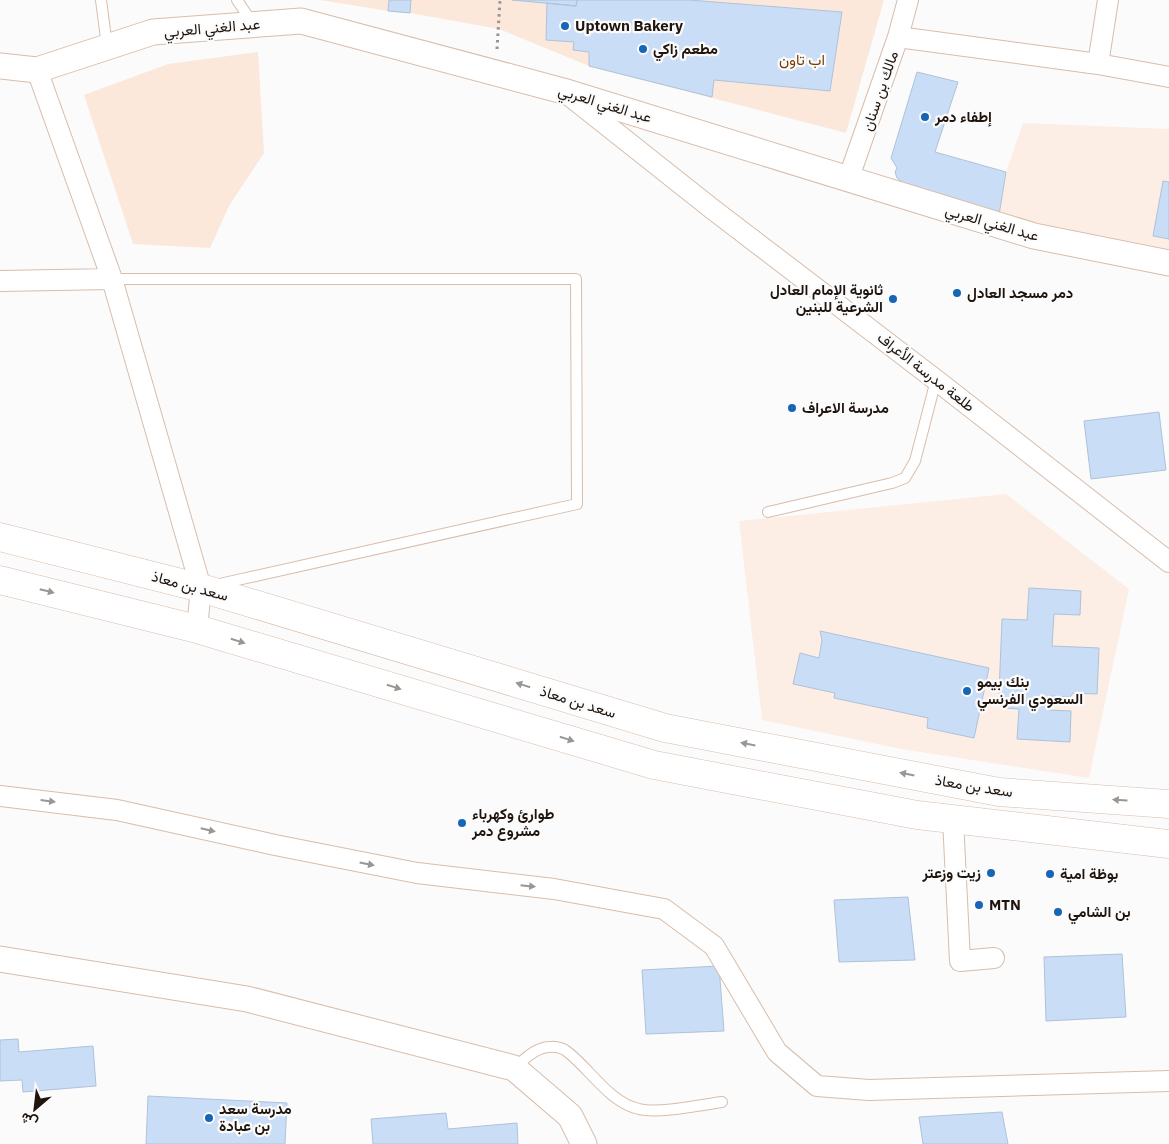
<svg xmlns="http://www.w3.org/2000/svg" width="1169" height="1144" font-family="'IBM Plex Sans',Vazirmatn,sans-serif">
	<rect width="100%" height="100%" fill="#fbfbfb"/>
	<!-- built -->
	<path fill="#fceee4" d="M1023 123 1169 129V249L999 215 1006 172Z
		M1006 494 1129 589 1089 778 901 749 762 720 739 521Z"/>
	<!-- green -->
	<path fill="#fce8db" d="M320 0H884L846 133 589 66 499 29 410 13 388 11Z
		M258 52 264 153 229 206 210 248 133 244 84 95 168 64Z"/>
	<!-- building -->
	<path fill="#c9ddf6" stroke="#aec2da" d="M389 0H411L410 13 388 11Z
		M512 0H577L576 6Z
		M577 0H689L842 12 830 91 714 80 712 97 589 66V52L573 50 574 42 546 40 547 3 576 6Z
		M917 72 958 82 935 152 1006 172 999 215 910 188 897 178 895 172 897 168 891 158Z
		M1163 181 1169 182V239L1153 236Z
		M1159 412 1166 470 1091 479 1084 421Z
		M1029 588 1081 591 1080 615 1054 614 1052 646 1099 648 1097 694 1073 693 1070 697 1050 696 1049 710 1071 711 1070 742 1017 739 1019 709 1004 708V694H999L1002 619 1027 620Z
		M820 631 989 668 974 738 927 728 928 718 834 698 835 693 793 684 800 653 819 658 822 640Z
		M908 897 915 960 839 962 834 900Z
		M1122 954 1126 1017 1046 1021 1044 957Z
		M719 966 724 1031 646 1034 642 970Z
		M18 1039 19 1052 93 1046 96 1086 23 1092 22 1080 0 1081V1040Z
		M148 1096 287 1103 285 1144H146Z
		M1002 1112 1008 1144H923L919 1117Z
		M446 1113 448 1129 517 1123 518 1144H373L371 1119Z"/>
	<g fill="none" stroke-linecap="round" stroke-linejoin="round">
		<defs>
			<path id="service" d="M101 0 107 46
				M237 0 253 24
				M112 279H576L577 504 215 585
				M768 512 892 483 905 478 915 461 936 380
				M515 1067C525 1059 536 1047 550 1047 554 1046 562 1048 565 1050 589 1067 608 1102 639 1109 658 1114 701 1105 722 1102"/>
			<path id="minor" d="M898 37 1098 64 1108 0
				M1098 64 1169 77
				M37 70 112 279 201 588 197 629
				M571 97 711 208 936 380 1169 562
				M848 180 898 37 908 0
				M0 281 112 279
				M0 796 117 810 275 845 417 873 554 889 664 909 714 946 777 1052 817 1086 869 1090 1169 1081
				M953 819 960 961 994 958"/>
			<path id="tertiary" d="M0 66 37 70 153 32 301 21 563 91 1034 236 1169 263
				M0 959 247 999 514 1068 570 1116 584 1144"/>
			<path id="secondary" d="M0 537 201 588 665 728 999 792 1169 804
				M0 580 197 629 654 765 917 815 1169 844"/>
		</defs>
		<!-- service casing -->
		<use href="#service" stroke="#d8bdaa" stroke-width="12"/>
		<!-- minor casing -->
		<use href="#minor" stroke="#d8bdaa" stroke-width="22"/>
		<!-- tertiary casing -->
		<use href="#tertiary" stroke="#d8bdaa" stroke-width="27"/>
		<!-- secondary casing -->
		<use href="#secondary" stroke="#d8bdaa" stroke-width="29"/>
		<!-- path -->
		<path stroke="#979390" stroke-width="3" stroke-dasharray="2.5 4" stroke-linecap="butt" d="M497 49 500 0"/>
		<!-- service -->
		<use href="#service" stroke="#fff" stroke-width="10"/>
		<!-- minor -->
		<use href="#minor" stroke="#fff" stroke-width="20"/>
		<!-- tertiary -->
		<use href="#tertiary" stroke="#fff" stroke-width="25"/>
		<!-- secondary -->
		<use href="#secondary" stroke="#fff" stroke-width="28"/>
	</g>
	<!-- one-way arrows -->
	<defs><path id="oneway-solid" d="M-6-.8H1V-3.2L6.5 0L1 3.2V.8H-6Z" transform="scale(1.25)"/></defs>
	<g fill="#9a9693">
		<use href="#oneway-solid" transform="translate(47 591) rotate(14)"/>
		<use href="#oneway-solid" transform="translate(238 641) rotate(17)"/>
		<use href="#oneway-solid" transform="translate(523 685) rotate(-163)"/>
		<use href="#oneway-solid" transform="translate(394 687) rotate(17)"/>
		<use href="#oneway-solid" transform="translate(567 739) rotate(17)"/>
		<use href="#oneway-solid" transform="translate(748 744) rotate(-169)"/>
		<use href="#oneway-solid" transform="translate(907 774) rotate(-169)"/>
		<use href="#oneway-solid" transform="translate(1120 800) rotate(-176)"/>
		<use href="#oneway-solid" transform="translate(48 801) rotate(7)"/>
		<use href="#oneway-solid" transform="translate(208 830) rotate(13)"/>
		<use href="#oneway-solid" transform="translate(367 864) rotate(11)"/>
		<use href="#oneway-solid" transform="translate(528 886) rotate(6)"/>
	</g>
	<!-- markers -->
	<g fill="#1766b5" stroke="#fbfbfb" stroke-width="2">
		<circle cx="565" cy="26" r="5"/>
		<circle cx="643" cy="49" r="5"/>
		<circle cx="925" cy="117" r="5"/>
		<circle cx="957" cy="293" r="5"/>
		<circle cx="893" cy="299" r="5"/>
		<circle cx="792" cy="408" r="5"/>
		<circle cx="967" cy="691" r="5"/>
		<circle cx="462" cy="823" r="5"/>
		<circle cx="991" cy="873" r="5"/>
		<circle cx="1050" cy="874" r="5"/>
		<circle cx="979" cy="905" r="5"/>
		<circle cx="1058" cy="912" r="5"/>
		<circle cx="209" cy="1118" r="5"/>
	</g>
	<g text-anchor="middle" stroke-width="4.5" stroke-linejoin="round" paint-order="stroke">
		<!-- poi labels -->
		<g font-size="15" font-weight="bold" fill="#1f150e" stroke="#fbfbfb" text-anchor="start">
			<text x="575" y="31">Uptown Bakery</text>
			<text x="653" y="54">مطعم زاكي</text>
			<text x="935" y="122">إطفاء دمر</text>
			<text x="883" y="295" text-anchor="end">ثانوية الإمام العادل<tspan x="883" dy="17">الشرعية للبنين</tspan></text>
			<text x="967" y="298">دمر مسجد العادل</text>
			<text x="802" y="413">مدرسة الاعراف</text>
			<text x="977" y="687">بنك بيمو<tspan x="977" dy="17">السعودي الفرنسي</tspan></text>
			<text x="472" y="819">طوارئ وكهرباء<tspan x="472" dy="17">مشروع دمر</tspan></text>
			<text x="981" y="878" text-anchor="end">زيت وزعتر</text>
			<text x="1060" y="879">بوظة امية</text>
			<text x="989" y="910">MTN</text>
			<text x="1068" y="917">بن الشامي</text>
			<text x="219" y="1114">مدرسة سعد<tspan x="219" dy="17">بن عبادة</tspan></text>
		</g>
		<!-- street labels -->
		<g font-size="15" fill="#1f150e" stroke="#fbfbfb">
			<text transform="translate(212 28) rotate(-5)" y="5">عبد الغني العربي</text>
			<text transform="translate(880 91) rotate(-71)" y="5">مالك بن سنان</text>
			<text transform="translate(605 104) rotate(17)" y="5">عبد الغني العربي</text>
			<text transform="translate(992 223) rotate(16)" y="5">عبد الغني العربي</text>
			<text transform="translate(926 372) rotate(38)" y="5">طلعة مدرسة الأعراف</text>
			<text transform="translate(190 586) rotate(15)" y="5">سعد بن معاذ</text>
			<text transform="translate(578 702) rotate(17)" y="5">سعد بن معاذ</text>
			<text transform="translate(974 786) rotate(9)" y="5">سعد بن معاذ</text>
		</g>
		<!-- park labels -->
		<g font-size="15" fill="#783c02" stroke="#fbfbfb">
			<text x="802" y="65">اب تاون</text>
		</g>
	</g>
	<!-- north arrow -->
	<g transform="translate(35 1109) rotate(208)" stroke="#fbfbfb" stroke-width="4" paint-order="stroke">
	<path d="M0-4L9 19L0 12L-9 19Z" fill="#1f150e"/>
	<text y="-8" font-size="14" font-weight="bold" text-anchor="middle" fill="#1f150e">ش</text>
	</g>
</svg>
